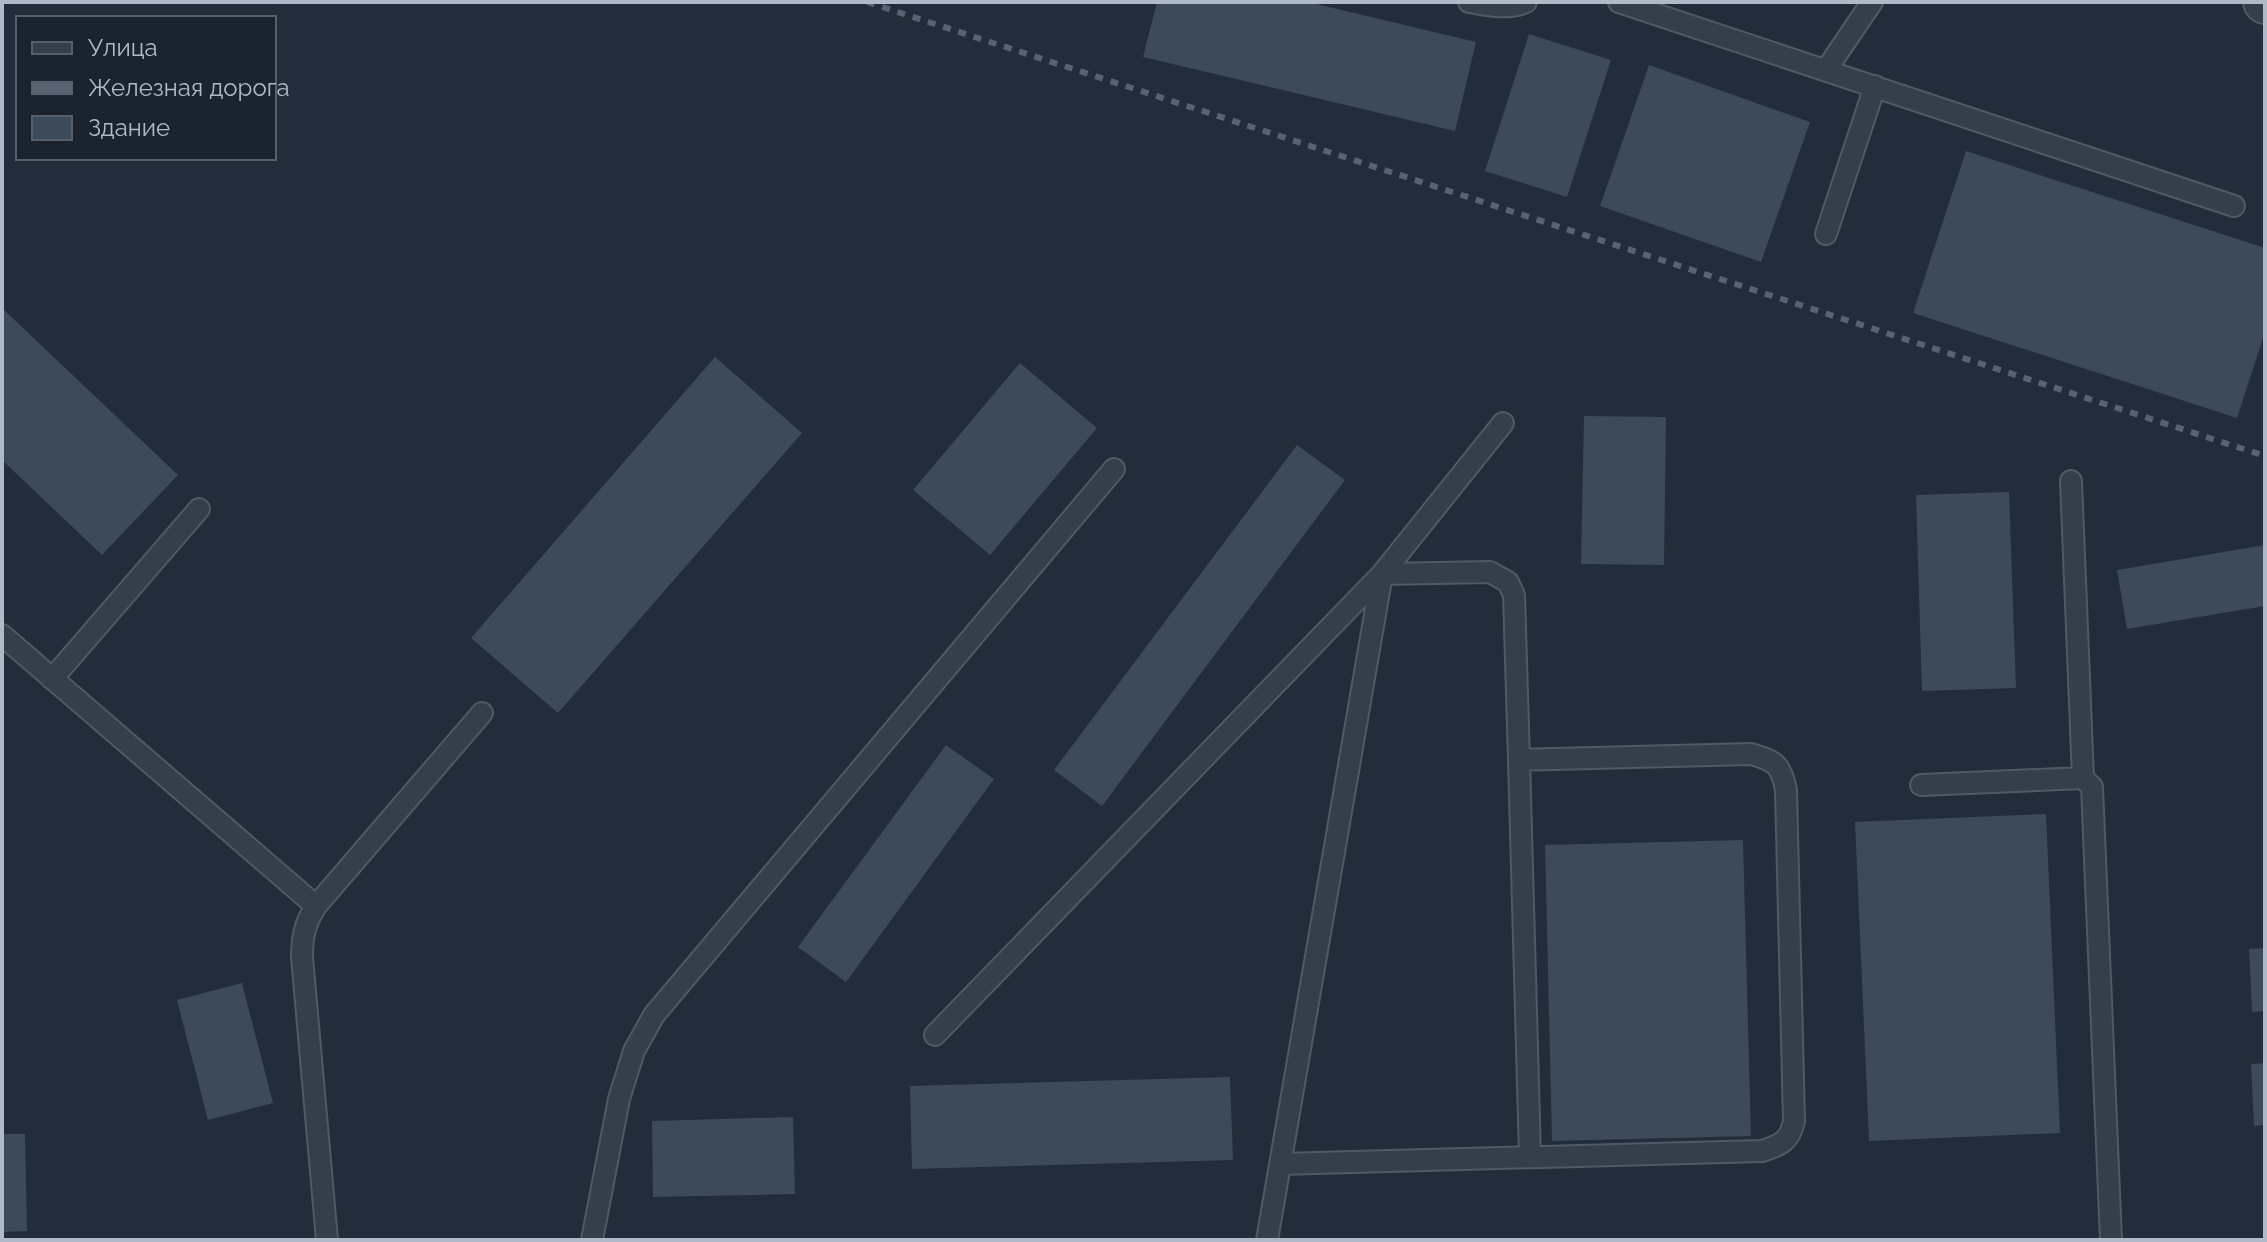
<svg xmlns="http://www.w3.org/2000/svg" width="2267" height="1242" font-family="Raleway,sans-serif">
	<rect width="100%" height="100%" fill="#222c3a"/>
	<!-- building -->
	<path fill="#3d4a5a" d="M1157 2H1308L1476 42 1455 131 1143 57Z
		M1529 34 1611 60 1567 197 1485 171Z
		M1649 65 1810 122 1761 262 1600 206Z
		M1966 151 2265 248V332L2237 418 1913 313Z
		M2 308 178 475 102 555 2 460Z
		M715 357 802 433 558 713 471 638Z
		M1020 363 1097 428 990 555 913 490Z
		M1584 416 1666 417 1664 565 1581 564Z
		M1297 445 1345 480 1102 806 1054 770Z
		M2009 492 2016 688 1922 691 1916 495Z
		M2265 545V606L2127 629 2117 570Z
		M946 745 994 779 846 982 798 947Z
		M2046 814 2060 1133 1869 1141 1855 822Z
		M1743 840 1751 1136 1552 1141 1545 845Z
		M2265 948V1011L2252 1012 2249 949Z
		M242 983 273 1103 208 1120 177 1000Z
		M2265 1063V1125L2254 1126 2251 1064Z
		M1230 1077 1233 1160 912 1169 910 1086Z
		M793 1117 795 1194 653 1197 652 1121Z
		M2 1134H25L27 1231 2 1232Z"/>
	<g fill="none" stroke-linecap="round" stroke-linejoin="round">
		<defs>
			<path id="service" d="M1469 2C1487 5 1509 10 1526 2
				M1619 2 2234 206
				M1826 70 1872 2
				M1826 234 1875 86
				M2071 481 2083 778
				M2 635 316 906
				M52 679 199 509
				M1519 760 1530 1157
				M1921 785 2083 778 2092 787 2111 1240
				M935 1035 1382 574 1503 423
				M327 1240 302 957C302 936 305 923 316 906L482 713
				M592 1240 619 1099 634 1051 654 1015 1114 469
				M1267 1240 1382 574 1490 572 1508 582 1514 595 1519 760 1751 754C1775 761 1781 764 1786 790L1794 1121C1790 1141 1781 1145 1762 1151L1280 1164"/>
			<path id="minor" d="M2264 2 2265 3"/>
		</defs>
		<!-- service casing -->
		<use href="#service" stroke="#505965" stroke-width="24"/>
		<!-- minor casing -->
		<use href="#minor" stroke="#505965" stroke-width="44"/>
		<!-- service -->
		<use href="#service" stroke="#353e4b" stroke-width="20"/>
		<!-- minor -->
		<use href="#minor" stroke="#353e4b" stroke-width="40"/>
		<!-- rail -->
		<path stroke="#576272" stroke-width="6" stroke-dasharray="8 8" stroke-linecap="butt" d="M867 2 2265 456"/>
	</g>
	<!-- border -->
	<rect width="2267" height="1242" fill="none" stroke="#b0b9c7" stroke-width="8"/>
	<!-- legend -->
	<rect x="16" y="16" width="260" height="144" fill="#1b232f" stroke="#575f6c" stroke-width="2"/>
	<rect x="32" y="42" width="40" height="12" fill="#353e4b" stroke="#575f6c" stroke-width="2"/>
	<text x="88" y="56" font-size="24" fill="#b0b9c7">Улица</text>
	<rect x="32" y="82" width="40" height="12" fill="#576272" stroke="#575f6c" stroke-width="2"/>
	<text x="88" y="96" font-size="24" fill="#b0b9c7">Железная дорога</text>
	<rect x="32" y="116" width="40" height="24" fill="#3d4a5a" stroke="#575f6c" stroke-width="2"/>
	<text x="88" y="136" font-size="24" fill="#b0b9c7">Здание</text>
</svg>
